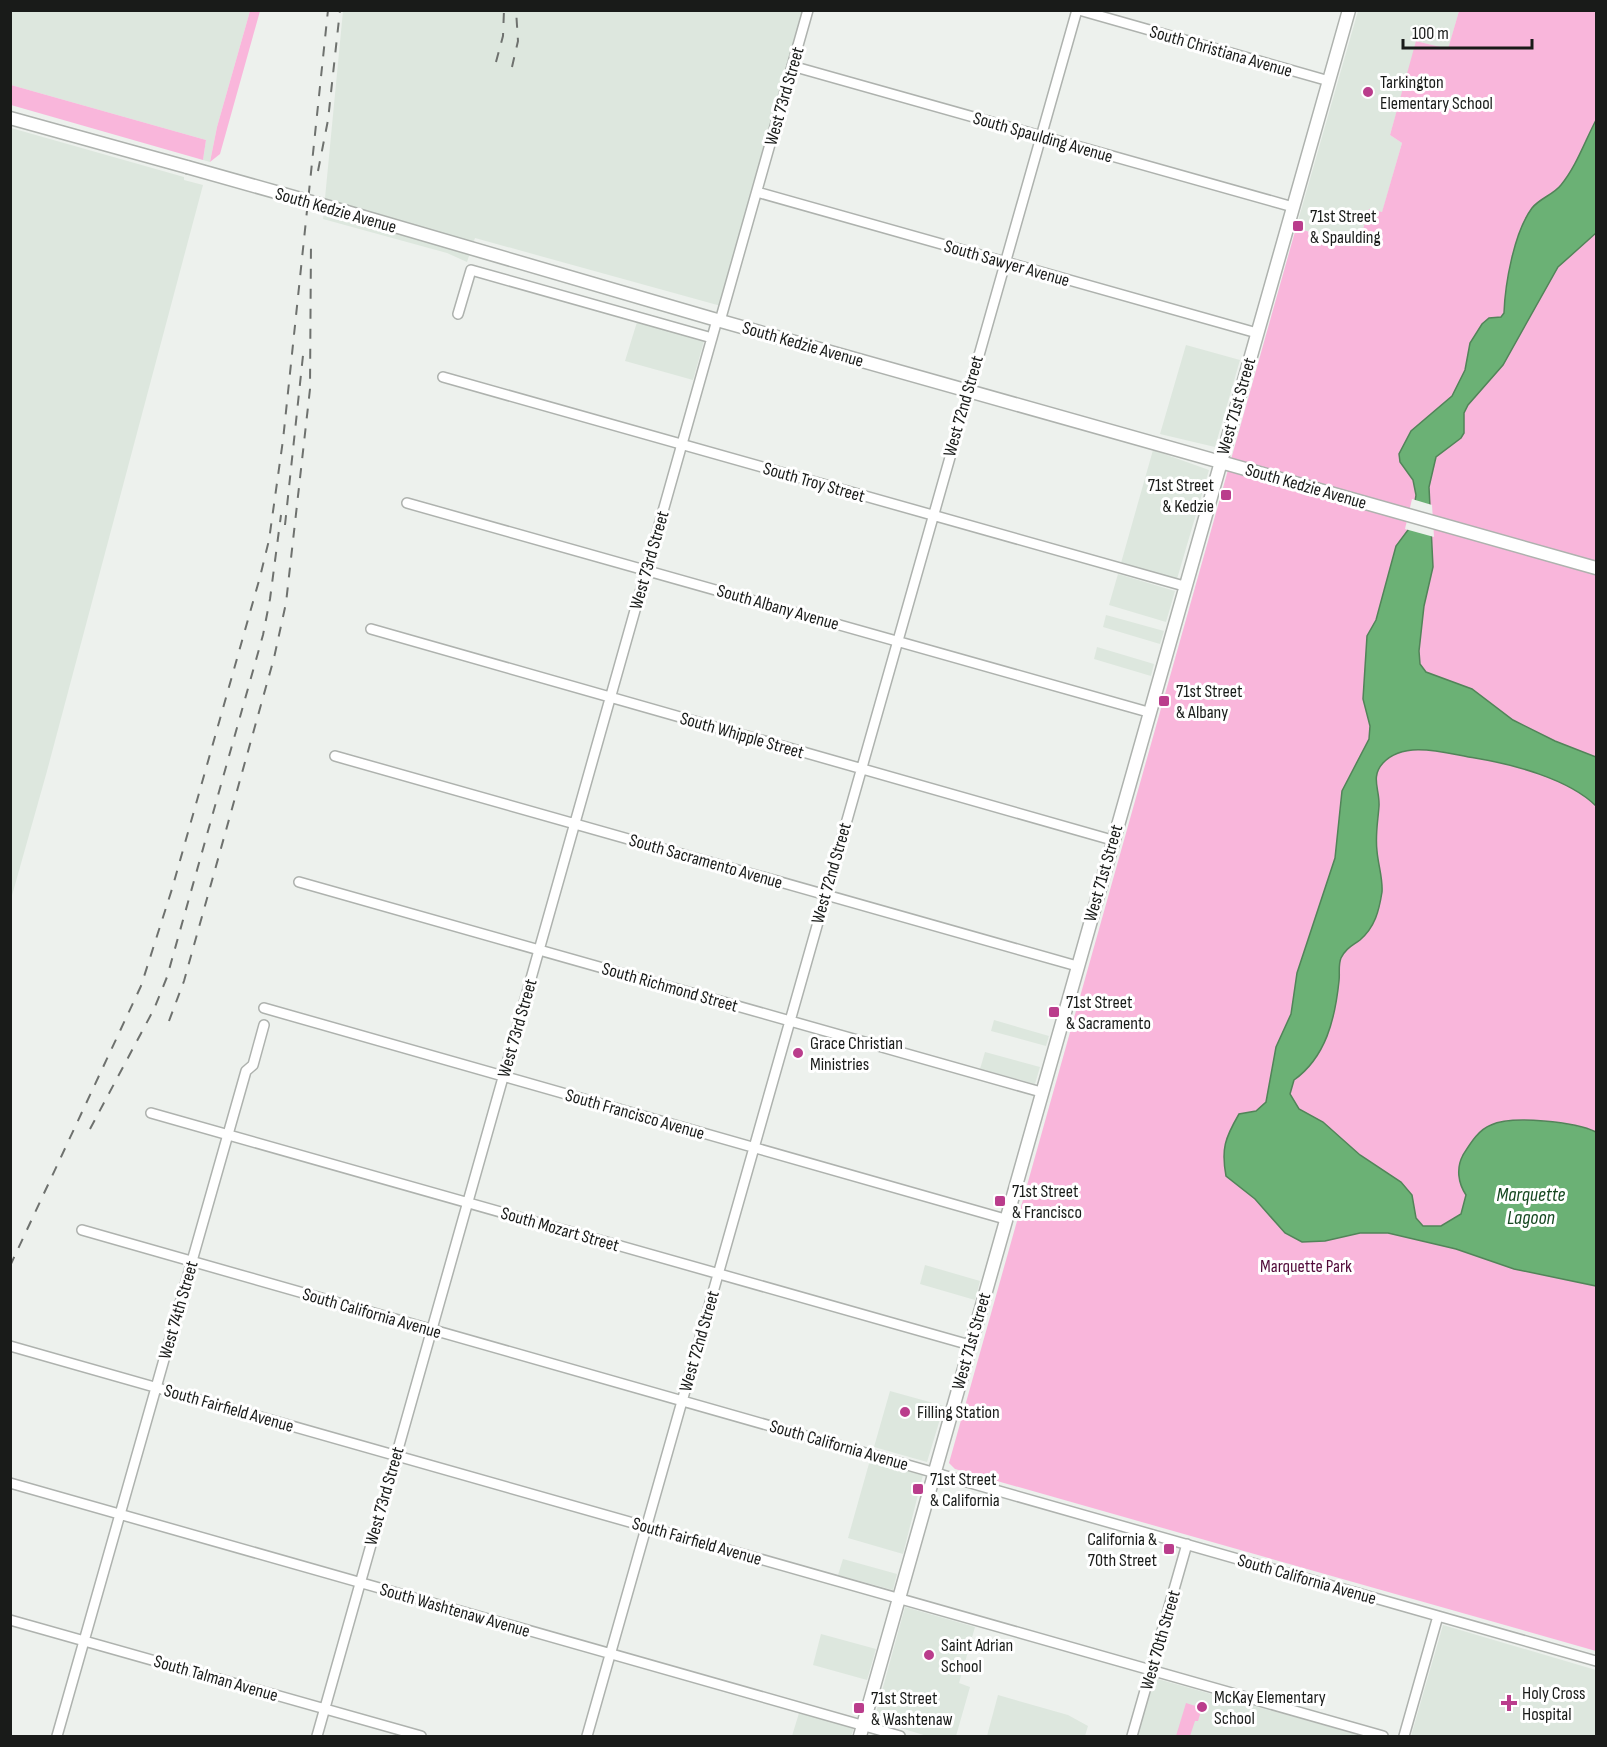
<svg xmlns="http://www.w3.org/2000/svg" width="1607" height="1747" font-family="'Sofia Sans Condensed',sans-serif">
	<rect width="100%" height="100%" fill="#edf1ed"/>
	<!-- built -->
	<path fill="#dde7de" d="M10 11H250L217 127 210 162 203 160 206 140 11 85Z
		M343 11H804L721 306 475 238 467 262 447 253 323 219Z
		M1358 11H1459L1448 50 1417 41 1390 135 1402 143 1382 213 1369 209 1358 246 1296 228Z
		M11 128 184 177V180L203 185 47 771 11 899Z
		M637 322 704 341 693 380 625 361Z
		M1186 345 1240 360 1215 447 1160 434Z
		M1153 450 1209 470 1177 579 1121 563Z
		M1118 574 1175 591 1166 622 1109 605Z
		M1106 615 1164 631 1160 644 1103 627Z
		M1097 647 1154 664 1151 676 1094 659Z
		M994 1020 1049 1036 1046 1046 991 1031Z
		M985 1052 1040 1067 1035 1084 980 1069Z
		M925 1265 980 1281 975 1300 920 1284Z
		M890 1391 944 1406 927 1462 874 1447Z
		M870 1460 923 1475 903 1554 848 1538Z
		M843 1559 897 1574 893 1590 838 1575Z
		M905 1607 975 1627 959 1683 970 1687 956 1736H927L874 1720Z
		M1443 1625 1596 1670V1736H1411Z
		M821 1634 876 1649 867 1680 813 1665Z
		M1154 1678 1362 1736H1137Z
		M998 1695 1068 1715 1088 1726 1085 1736H987Z
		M799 1713 854 1728 851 1736H792Z"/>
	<!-- green -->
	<path fill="#f9b6db" d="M250 11H260L220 154 210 162 217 127Z
		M1459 11H1596V1651L955 1469 949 1463 1296 228 1358 246 1369 209 1382 212 1402 143 1390 135 1416 41 1448 49Z
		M11 85 206 140 203 160 11 105Z
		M1186 1703 1202 1708 1198 1721H1195L1190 1736H1176Z"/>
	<!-- water -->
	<path fill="#6bb175" stroke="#528459" stroke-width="1.5" d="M1596 120V233L1558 267 1503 365 1468 405 1464 413V433L1461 438 1436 457 1429 487 1433 567 1424 606 1419 651 1420 664 1426 672 1472 689 1513 720 1555 741 1596 757V806C1569 779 1512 764 1475 758 1448 754 1405 739 1383 763 1370 777 1380 790 1379 806 1378 821 1375 835 1377 851 1378 864 1383 879 1382 892 1379 911 1375 927 1360 940 1352 946 1346 948 1341 958 1338 965 1340 973 1339 981 1335 1019 1326 1057 1294 1080L1290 1094 1299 1109 1323 1122 1360 1155 1401 1182 1412 1195 1416 1218 1423 1226H1441L1461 1214 1466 1195C1458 1183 1456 1168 1463 1155 1470 1144 1478 1130 1491 1125 1512 1115 1576 1122 1596 1132V1286L1514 1269 1456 1249 1388 1233H1360L1325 1241 1302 1242 1285 1233 1255 1199 1226 1176C1221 1149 1225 1138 1239 1114L1256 1111 1266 1102 1276 1047 1291 1014 1297 973 1335 858 1342 791 1369 739 1370 726 1363 699 1367 636 1376 620 1396 546 1411 526 1416 495 1413 480 1400 462 1399 454 1411 431 1452 396 1465 370 1470 343 1482 324 1489 318 1501 317 1504 313C1505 284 1514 232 1532 208 1540 198 1553 195 1561 185 1576 167 1585 141 1596 120Z"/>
	<!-- pier -->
	<path fill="#edf1ed" d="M1412 499 1432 505 1434 537 1405 529Z"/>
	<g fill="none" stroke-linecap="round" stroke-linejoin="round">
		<defs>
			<path id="minor" d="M1079 10 1329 81
				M792 66 1293 207
				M757 192 1257 333
				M458 314 471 270 712 338
				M720 321 808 10
				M443 377 1184 586
				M407 503 1148 712
				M371 629 1112 840
				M335 756 1077 966
				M299 882 1041 1092
				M264 1008 1005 1219
				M151 1113 970 1345
				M82 1230 1596 1661
				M10 1346 1383 1736
				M10 1483 900 1736
				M10 1620 421 1736
				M57 1736 246 1071 253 1065 264 1025
				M317 1736 717 320
				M587 1736 1077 10
				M1132 1736 1187 1544
				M1404 1736 1438 1616"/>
			<path id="major" d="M10 118 187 167
				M347 212 710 318 1596 568
				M860 1736 1349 10"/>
		</defs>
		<!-- minor casing -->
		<use href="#minor" stroke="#aeb2ae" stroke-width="12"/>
		<!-- major casing -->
		<use href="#major" stroke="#aeb2ae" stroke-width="15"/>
		<!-- minor -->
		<use href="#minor" stroke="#fff" stroke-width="9"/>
		<!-- major -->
		<use href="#major" stroke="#fff" stroke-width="12"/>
		<!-- rail -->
		<path stroke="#6e716e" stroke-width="2" stroke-dasharray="10 10" stroke-linecap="butt" d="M496 62 503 36 504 10
			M512 67 518 41 516 10
			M318 171 328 120 340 10
			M285 525 304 346
			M169 1021 184 981 274 658 286 603 310 389 311 240
			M90 1129 154 1009 167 977 263 635 270 599 281 515
			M10 1266 141 986 172 889 260 577 269 540 283 440 328 10"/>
		<defs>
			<path id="major-bridge" d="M187 167 347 212"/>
		</defs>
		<!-- major-bridge casing -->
		<use href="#major-bridge" stroke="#aeb2ae" stroke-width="15" stroke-linecap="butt"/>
		<!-- major-bridge -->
		<use href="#major-bridge" stroke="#fff" stroke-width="12"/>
	</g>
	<!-- markers -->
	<g fill="#ba3d8c" stroke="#fff" stroke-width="2">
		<circle cx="1368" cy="92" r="6"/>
		<rect x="1292" y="220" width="12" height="12" rx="3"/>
		<rect x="1220" y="489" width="12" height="12" rx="3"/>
		<rect x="1158" y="695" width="12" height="12" rx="3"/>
		<rect x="1048" y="1006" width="12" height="12" rx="3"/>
		<circle cx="798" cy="1053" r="6"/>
		<rect x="994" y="1195" width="12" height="12" rx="3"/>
		<circle cx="905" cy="1412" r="6"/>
		<rect x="912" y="1483" width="12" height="12" rx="3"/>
		<rect x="1163" y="1543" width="12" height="12" rx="3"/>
		<circle cx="929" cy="1655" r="6"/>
		<path d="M1506 1694h6v6h6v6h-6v6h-6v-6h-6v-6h6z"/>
		<circle cx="1202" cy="1707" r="6"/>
		<rect x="853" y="1702" width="12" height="12" rx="3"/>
	</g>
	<g text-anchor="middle" stroke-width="6" stroke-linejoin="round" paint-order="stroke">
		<!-- street labels -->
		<g font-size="18" fill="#191b19" stroke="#fff">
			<text transform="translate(1221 51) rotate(16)" y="6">South Christiana Avenue</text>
			<text transform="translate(784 96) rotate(-74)" y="6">West 73rd Street</text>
			<text transform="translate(1043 137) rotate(16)" y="6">South Spaulding Avenue</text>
			<text transform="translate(336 210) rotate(16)" y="6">South Kedzie Avenue</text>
			<text transform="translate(1007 263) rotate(16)" y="6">South Sawyer Avenue</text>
			<text transform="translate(803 344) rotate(16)" y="6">South Kedzie Avenue</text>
			<text transform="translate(963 406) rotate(-74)" y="6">West 72nd Street</text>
			<text transform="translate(1236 406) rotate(-74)" y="6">West 71st Street</text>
			<text transform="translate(814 482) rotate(16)" y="6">South Troy Street</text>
			<text transform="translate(1306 486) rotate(16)" y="6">South Kedzie Avenue</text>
			<text transform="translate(649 560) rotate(-74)" y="6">West 73rd Street</text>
			<text transform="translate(778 607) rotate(16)" y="6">South Albany Avenue</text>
			<text transform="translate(742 735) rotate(16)" y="6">South Whipple Street</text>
			<text transform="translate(706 861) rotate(16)" y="6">South Sacramento Avenue</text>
			<text transform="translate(831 873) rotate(-74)" y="6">West 72nd Street</text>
			<text transform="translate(1103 873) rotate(-74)" y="6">West 71st Street</text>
			<text transform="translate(670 987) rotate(16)" y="6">South Richmond Street</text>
			<text transform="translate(517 1028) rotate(-74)" y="6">West 73rd Street</text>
			<text transform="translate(635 1114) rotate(16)" y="6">South Francisco Avenue</text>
			<text transform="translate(560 1229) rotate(16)" y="6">South Mozart Street</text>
			<text transform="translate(178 1310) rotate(-74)" y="6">West 74th Street</text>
			<text transform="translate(372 1313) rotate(16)" y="6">South California Avenue</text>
			<text transform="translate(699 1341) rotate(-74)" y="6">West 72nd Street</text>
			<text transform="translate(971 1341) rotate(-74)" y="6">West 71st Street</text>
			<text transform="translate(229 1408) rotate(16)" y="6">South Fairfield Avenue</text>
			<text transform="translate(839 1445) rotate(16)" y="6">South California Avenue</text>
			<text transform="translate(384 1496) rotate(-74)" y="6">West 73rd Street</text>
			<text transform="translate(697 1541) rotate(16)" y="6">South Fairfield Avenue</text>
			<text transform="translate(1307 1579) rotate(16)" y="6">South California Avenue</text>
			<text transform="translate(455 1610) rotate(16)" y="6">South Washtenaw Avenue</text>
			<text transform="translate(1160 1640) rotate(-74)" y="6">West 70th Street</text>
			<text transform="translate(216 1678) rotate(16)" y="6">South Talman Avenue</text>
		</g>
		<!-- poi labels -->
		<g font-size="18" fill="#191b19" stroke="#fff" text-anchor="start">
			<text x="1380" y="88">Tarkington<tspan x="1380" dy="21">Elementary School</tspan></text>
			<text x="1310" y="222">71st Street<tspan x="1310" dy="21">&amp; Spaulding</tspan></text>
			<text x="1214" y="491" text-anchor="end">71st Street<tspan x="1214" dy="21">&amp; Kedzie</tspan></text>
			<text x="1176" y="697">71st Street<tspan x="1176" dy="21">&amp; Albany</tspan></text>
			<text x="1066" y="1008">71st Street<tspan x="1066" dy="21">&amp; Sacramento</tspan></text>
			<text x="810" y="1049">Grace Christian<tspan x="810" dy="21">Ministries</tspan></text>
			<text x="1012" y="1197">71st Street<tspan x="1012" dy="21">&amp; Francisco</tspan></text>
			<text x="917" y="1418">Filling Station</text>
			<text x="930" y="1485">71st Street<tspan x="930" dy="21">&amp; California</tspan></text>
			<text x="1157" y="1545" text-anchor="end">California &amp;<tspan x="1157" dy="21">70th Street</tspan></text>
			<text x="941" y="1651">Saint Adrian<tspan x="941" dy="21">School</tspan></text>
			<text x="1522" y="1699">Holy Cross<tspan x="1522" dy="21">Hospital</tspan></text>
			<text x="1214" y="1703">McKay Elementary<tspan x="1214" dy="21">School</tspan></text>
			<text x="871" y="1704">71st Street<tspan x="871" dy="21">&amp; Washtenaw</tspan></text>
		</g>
		<!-- park labels -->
		<g font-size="18" fill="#520b3a" stroke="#fff">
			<text x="1306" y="1272">Marquette Park</text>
		</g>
		<!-- water labels -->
		<g font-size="20" font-style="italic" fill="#164821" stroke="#fff">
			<text x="1531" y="1201">Marquette<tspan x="1531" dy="23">Lagoon</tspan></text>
		</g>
	</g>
	<!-- border -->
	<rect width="1607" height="1747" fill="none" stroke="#191b19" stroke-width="24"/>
	<!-- scale -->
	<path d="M1403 39v9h129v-9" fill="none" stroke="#191b19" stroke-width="3"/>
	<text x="1412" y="39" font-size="18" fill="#191b19" stroke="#ffffff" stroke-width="4.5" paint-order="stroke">100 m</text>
</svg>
